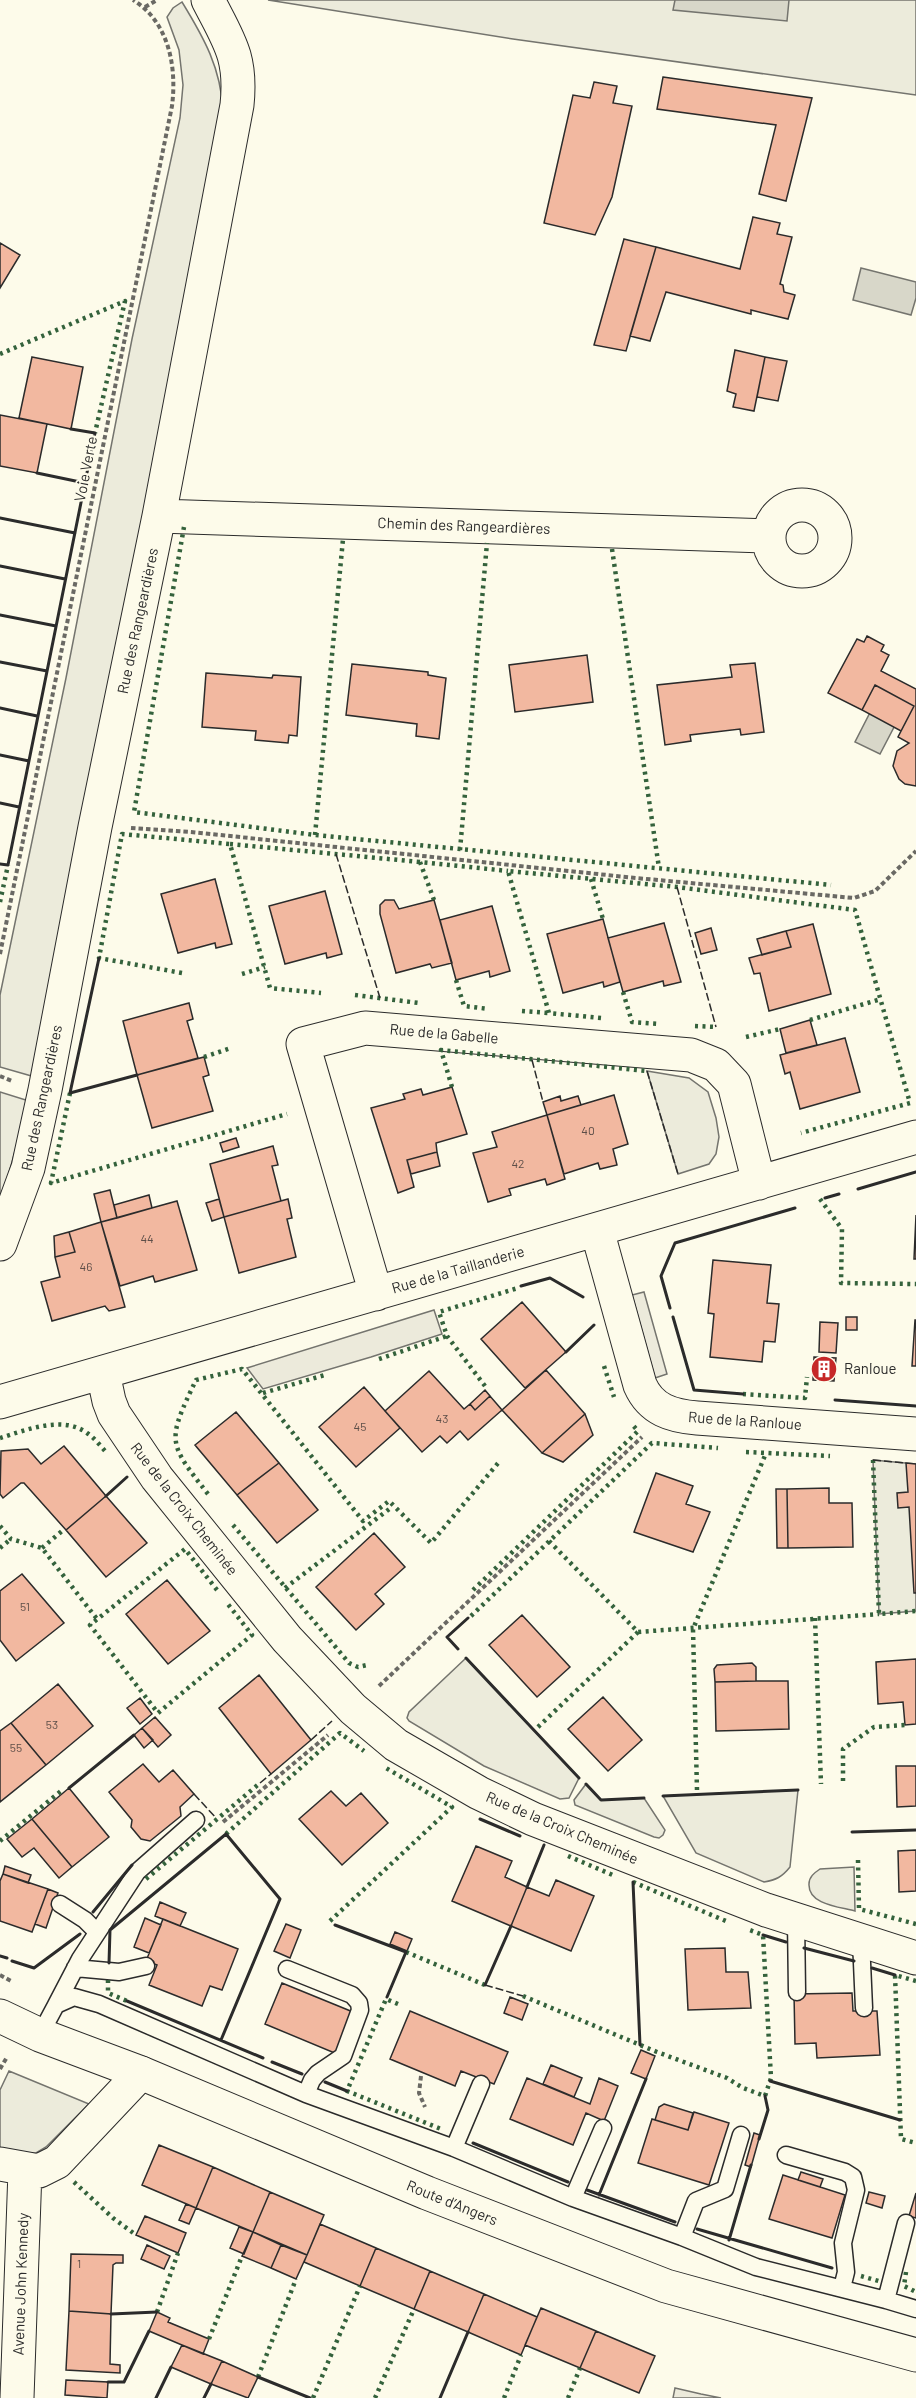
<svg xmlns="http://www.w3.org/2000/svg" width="916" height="2398" font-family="Barlow,sans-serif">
	<rect width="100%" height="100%" fill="#fdfbea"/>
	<!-- green -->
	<path fill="#ecebdb" stroke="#74746e" stroke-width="1.5" d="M268 0H916V95L513 39Z
		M182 2C204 38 221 68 223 111L35 1077 0 1067V995L66 678 132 339 180 118 183 85 179 50 167 17 173 8Z
		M647 1071 689 1078 708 1092 716 1118 719 1137 716 1154 709 1164 678 1174Z
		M0 1092 29 1101 0 1205Z
		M873 1460 916 1464V1611L879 1614Z
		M466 1658 579 1778 569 1798 560 1799 484 1766 409 1721 407 1718 409 1712Z
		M586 1784 601 1800 644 1798 665 1830 663 1835 659 1838 654 1837 575 1805 574 1800Z
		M798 1790 790 1867C782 1877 776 1880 764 1882L696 1853 663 1796Z
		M854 1867 855 1911C841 1907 808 1905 809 1884 809 1877 814 1873 820 1869Z
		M9 2071 89 2104 46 2147 36 2153 0 2154V2090Z"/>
	<!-- parking -->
	<path fill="#eceadb" stroke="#74746e" stroke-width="1.5" d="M644 1292 667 1374 655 1378 632 1295Z
		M434 1310 442 1334 371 1357 263 1389 247 1368Z
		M675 2388 701 2394 721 2398H673Z"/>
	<!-- water -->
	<path fill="#d8d7c9" stroke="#74746e" stroke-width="1.5" d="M675 0H789L787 21 673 10Z
		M861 268 916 282V298L911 315 853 300Z
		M879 695 904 708 880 754 855 742Z"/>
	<!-- building -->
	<path fill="#f2b8a0" stroke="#2b2b2b" stroke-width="1.5" d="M663 77 812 98 786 201 759 194 776 125 657 109Z
		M594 82 617 86 613 103 632 106 612 197 595 235 544 223 573 95 590 98Z
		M753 217 780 223 777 234 792 237 780 284 783 285 784 292 795 295 788 319 751 310V314L666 292 650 341 630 336 656 247 740 269Z
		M624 239 656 247 626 351 594 345Z
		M0 243 20 255 0 288Z
		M735 350 765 357 754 411 733 407 736 394 727 391Z
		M32 357 83 367 71 429 19 418Z
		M765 357 787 361 778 401 757 397Z
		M0 415 47 424 37 473 0 466Z
		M867 636 884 645 881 651 889 655 881 671 916 689V786L905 784 899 779 893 766 897 751 909 743 898 737 914 706 875 685 862 710 828 693 857 639 864 642Z
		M587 655 593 702 515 712 509 665Z
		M755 663 764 732 741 735 740 729 690 735 691 741 665 745 657 685 732 677 730 665Z
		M352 664 428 672V675L446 678 439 739 416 736 417 724 346 715Z
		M206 673 272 678 273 675 301 677 297 736 289 735 288 743 255 740 256 731 202 727Z
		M875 685 914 706 901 731 862 710Z
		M215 879 232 944 216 948 215 943 178 953 161 894Z
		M325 891 342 954 327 958 326 953 285 964 269 906Z
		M385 900H394L399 909 434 900 452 963 432 968 430 964 396 973 380 914V905Z
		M492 906 510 971 490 977 489 971 456 980 440 920Z
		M603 919 620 982 604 987 603 982 563 993 547 934Z
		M664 923 681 982 664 986 663 981 623 992 608 938Z
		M813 924 831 994 769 1011 760 973 754 974 749 958 791 947 786 931Z
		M711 928 717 950 701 954 695 933Z
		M786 931 791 947 762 955 757 939Z
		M189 1003 193 1019 187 1021 198 1058 137 1075 123 1021Z
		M810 1020 817 1045 786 1053 780 1029Z
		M845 1038 860 1092 800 1109 790 1072 785 1074 780 1055Z
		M204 1057 209 1075 203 1077 213 1111 152 1128 137 1075Z
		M452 1087 467 1134 436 1143 437 1152 407 1160 414 1187 398 1193 371 1108 405 1099 403 1094 421 1089 423 1095Z
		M614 1095 628 1144 613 1149 617 1165 600 1169 598 1163 564 1174 547 1115Z
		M560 1096 561 1101 578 1096 581 1105 547 1115 543 1102Z
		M547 1115 565 1179 547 1185 545 1179 509 1189 511 1195 488 1202 473 1153 497 1147 492 1132Z
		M236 1138 239 1147 223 1152 220 1143Z
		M273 1146 278 1165 272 1166 281 1201 224 1217 210 1164Z
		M437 1152 440 1166 411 1174 407 1160Z
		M110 1190 117 1218 101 1222 94 1194Z
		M149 1195 152 1208 117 1218 114 1205Z
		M219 1199 224 1217 212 1221 206 1203Z
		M288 1199 292 1218 287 1219 296 1257 239 1273 224 1217Z
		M177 1201 197 1270 155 1282 153 1276 120 1286 101 1222Z
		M916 1215V1259H914Z
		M101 1222 125 1307 109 1311 105 1306 52 1321 41 1282 60 1277 55 1257 75 1252 69 1232Z
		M69 1232 75 1252 55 1257 54 1236Z
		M713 1260 771 1265 767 1303 779 1304 775 1342 764 1341 762 1362 710 1357 714 1314 708 1313Z
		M522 1302 566 1352 525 1388 481 1339Z
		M846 1317H857V1330H846Z
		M915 1320H916V1366H912Z
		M820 1322 838 1323 836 1353 819 1352Z
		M814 1357 836 1358 834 1381 813 1380Z
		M546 1370 585 1414 542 1453 502 1410Z
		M429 1371 464 1409 470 1404 475 1410 490 1396 502 1410 468 1440 460 1431 447 1443 440 1436 422 1452 385 1411Z
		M364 1387 400 1428 356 1467 319 1427Z
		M485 1390 490 1396 475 1410 470 1404Z
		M236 1412 279 1463 237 1495 195 1445Z
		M585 1414 593 1435 563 1462 542 1453Z
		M64 1446 106 1496 66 1530 24 1483H21L3 1498 0 1494 1 1451 28 1449 41 1464Z
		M279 1463 318 1510 277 1543 237 1495Z
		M906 1463 916 1464V1593H914L909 1507 898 1508 897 1493 908 1492Z
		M656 1473 693 1486 686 1504 710 1512 693 1552 634 1532Z
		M829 1488V1503H852L853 1547 788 1548 787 1489Z
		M776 1489H787L788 1548H777Z
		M106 1496 147 1543 106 1577 66 1530Z
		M374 1533 405 1567 375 1594 384 1604 356 1630 316 1587Z
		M22 1574 64 1623 16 1661 0 1640V1591Z
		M167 1580 210 1631 168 1664 126 1614Z
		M522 1615 570 1667 537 1697 489 1645Z
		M916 1659V1724L905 1725 903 1702 878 1704 876 1662Z
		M752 1663 756 1667V1681L715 1682 714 1669 717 1665Z
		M259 1675 311 1740 271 1774 219 1708Z
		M756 1681H788L789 1729 716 1731 715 1682Z
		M58 1684 93 1726 46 1765 11 1723Z
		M603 1697 642 1740 608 1771 568 1729Z
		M140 1698 152 1714 140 1724 127 1708Z
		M155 1717 171 1735 158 1747 142 1728Z
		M11 1723 46 1765 0 1802V1731Z
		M142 1728 153 1740 144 1748 134 1735Z
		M143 1764 159 1782 173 1770 194 1794 180 1807 181 1816 150 1841 141 1839 131 1827 132 1820 109 1792Z
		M896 1766H916V1806L897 1807Z
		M69 1788 109 1837 72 1867 32 1819Z
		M331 1791 346 1806 361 1793 388 1823 342 1865 299 1819Z
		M32 1819 72 1867 59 1878 34 1848 22 1857 7 1839Z
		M476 1846 512 1861 505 1877 527 1887 511 1926 452 1901Z
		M916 1850V1891L899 1892 898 1851Z
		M5 1866 31 1875 28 1883 3 1874Z
		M3 1874 48 1889 32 1932 0 1921V1881Z
		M556 1880 594 1896 571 1951 511 1926 527 1887 549 1896Z
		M48 1889 58 1893 46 1928 35 1924Z
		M160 1902 186 1913 180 1926 155 1916Z
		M145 1918 161 1925 149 1953 134 1947Z
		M163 1919 238 1949 222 1990 210 1986 202 2006 149 1985 157 1965 146 1961Z
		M286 1924 301 1930 290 1958 274 1951Z
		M395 1932 412 1939 407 1951 390 1944Z
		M725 1948 726 1972H748L751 2008 688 2010 685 1949Z
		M282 1983 353 2012 337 2054 265 2024Z
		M852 1993 853 2011H877L880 2055 817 2058 816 2043 795 2044 794 1994Z
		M510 1997 528 2004 522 2020 504 2013Z
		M410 2011 508 2052 494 2084 461 2071 455 2086 390 2059Z
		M641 2050 655 2056 646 2079 631 2073Z
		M551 2065 582 2078 574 2097 543 2084Z
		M527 2078 590 2104 599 2078 618 2086 604 2121 586 2113 573 2145 510 2119Z
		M664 2104 693 2113 688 2130 655 2120 659 2107Z
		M694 2112 729 2123 709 2185 638 2163 652 2119 688 2130Z
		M754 2133 760 2135 751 2167 745 2165Z
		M159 2145 213 2167 196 2208 142 2185Z
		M213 2167 270 2192 253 2232 196 2208Z
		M801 2172 823 2179 820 2187 798 2180Z
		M783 2175 845 2195 832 2238 769 2219Z
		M270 2192 324 2215 307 2255 253 2232Z
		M869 2192 885 2196 882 2208 866 2203Z
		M916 2193V2218L909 2216Z
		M186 2204 196 2208 189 2224 179 2220Z
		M145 2216 186 2233 178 2253 136 2235Z
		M320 2224 376 2248 360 2286 304 2262Z
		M239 2227 253 2232 244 2254 230 2248Z
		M253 2232 281 2245 271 2268 242 2256Z
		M147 2245 170 2256 164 2269 141 2259Z
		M281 2245 307 2255 296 2279 271 2268Z
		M376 2248 430 2271 414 2309 360 2286Z
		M71 2254 123 2255V2263H116L113 2265 111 2314 69 2311Z
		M430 2271 484 2294 468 2332 414 2309Z
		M484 2294 537 2317 521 2355 468 2332Z
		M541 2308 596 2331 580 2368 525 2345Z
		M69 2311 111 2314 110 2364 120 2365V2373L66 2370Z
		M157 2312 170 2318 168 2322 209 2339 203 2354 149 2331Z
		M596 2331 655 2356 639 2393 580 2368Z
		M182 2345 222 2361 211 2384 171 2367Z
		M222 2361 258 2377 248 2398 211 2384Z
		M66 2380 108 2382 107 2398 65 2395Z"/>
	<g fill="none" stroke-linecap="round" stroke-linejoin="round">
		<defs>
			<path id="service" d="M60 1904 85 1920 97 1932
				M796 1920 797 1992
				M861 1940 864 2008
				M75 1968 119 1972 146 1966
				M287 1969 352 1995 359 2003 360 2010 343 2056 318 2073 312 2080 306 2094
				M56 2005 80 1959 137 1872 196 1820
				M40 2035 56 2005 74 1997 99 2004 306 2094 454 2148 573 2198 682 2237 756 2267 886 2300 916 2309
				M454 2148 481 2084
				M786 2155 845 2172 853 2177 856 2190 843 2243 846 2272 842 2288
				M573 2198 603 2128
				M682 2237 696 2201 725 2189 741 2135
				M886 2300 906 2223"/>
			<path id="minor" d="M769 538a33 33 0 1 1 66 0a33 33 0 1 1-66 0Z
				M159 516 768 536
				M597 1230 640 1385C651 1410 672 1416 697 1418L916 1434
				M0 1244 28 1168 45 1090 95 827 159 516 237 105C242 57 229 41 208 0
				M376 1294 303 1044 365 1028 691 1055 716 1065 734 1084 759 1183
				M103 1373 109 1401 114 1414 157 1478 287 1639 353 1709 396 1745 479 1793 533 1819 766 1910 916 1958
				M0 1402 916 1137
				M0 2164 39 2171 57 2162 141 2073
				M17 2398 25 2170"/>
			<path id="tertiary" d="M0 2016 40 2035 141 2073 427 2193 666 2286 916 2355"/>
		</defs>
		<!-- service casing -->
		<use href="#service" stroke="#2b2b2b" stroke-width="19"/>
		<!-- minor casing -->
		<use href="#minor" stroke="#2b2b2b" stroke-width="35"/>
		<!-- tertiary casing -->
		<use href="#tertiary" stroke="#2b2b2b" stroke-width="35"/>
		<!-- path -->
		<path stroke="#6a6964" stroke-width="4" stroke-dasharray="4.5 3" stroke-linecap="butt" d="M145 7 157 0
			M131 828 191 832 636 878 854 898 875 891 916 851
			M0 954 172 106C177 67 169 22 133 0
			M0 1076 12 1081
			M379 1686 642 1437
			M223 1822 328 1735
			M0 1975 11 1981
			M0 2069 7 2057
			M421 2076 419 2093 425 2107"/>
		<!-- service -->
		<use href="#service" stroke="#fdfbea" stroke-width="16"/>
		<!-- minor -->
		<use href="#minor" stroke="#fdfbea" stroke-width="33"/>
		<!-- tertiary -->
		<use href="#tertiary" stroke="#fdfbea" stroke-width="33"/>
		<!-- hedge -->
		<path stroke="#34623c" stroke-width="4.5" stroke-dasharray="3 4.5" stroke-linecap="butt" d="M0 354 125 301 95 433
			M184 527 134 812 315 835 831 885
			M612 549 659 868
			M315 835 343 539
			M230 844 420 862
			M460 850 487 543
			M591 879 603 919
			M434 900 420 862 508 871
			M0 902 8 865
			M182 973 99 958 122 834 230 844 270 988 321 993
			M242 974 265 967
			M456 980 464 1006 489 1009
			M623 992 632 1022 660 1024
			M355 995 419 1003
			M522 1011 549 1013
			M601 1018 549 1013 508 871 677 887 855 910 910 1103 801 1133
			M810 1020 881 999
			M695 1026 716 1027
			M746 1037 780 1029
			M204 1057 231 1048
			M452 1087 441 1050 647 1071
			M70 1093 51 1183 287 1114
			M820 1199 842 1229 841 1283 916 1284
			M379 1359 447 1336
			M604 1366 614 1397
			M485 1386 447 1336 439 1312 518 1288
			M263 1393 325 1375
			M743 1394 805 1398 807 1377
			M0 1438C26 1430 63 1415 87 1433 95 1438 101 1447 107 1453
			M746 1452 830 1456
			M873 1460 879 1614 916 1611
			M208 1494C167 1442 167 1441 196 1380L242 1369 363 1521 389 1501 431 1543 499 1462
			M233 1525 349 1663 358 1667 367 1665
			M0 1526 11 1539 42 1548 97 1619
			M549 1541 638 1632 879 1614
			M0 1548 11 1539
			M42 1548 62 1531
			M285 1588 392 1507
			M217 1590 185 1549 90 1625 158 1713 252 1635 227 1603
			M473 1590 638 1431 631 1423
			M471 1616 652 1443 718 1448
			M815 1618 821 1784
			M538 1727 638 1632
			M843 1781V1749L874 1727 905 1725
			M697 1790 693 1629 766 1453
			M226 1834 340 1733 364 1751
			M0 1841 61 1791
			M568 1856 615 1876
			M858 1860 859 1909 916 1924
			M146 1879 260 1783
			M633 1882 726 1921
			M330 1921 452 1807 386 1768
			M406 1952 485 1985
			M108 1980V1993L127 2001
			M916 1981 895 1975 901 2139 916 2143
			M523 1996 657 2052 727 2078 743 2088 765 2096 771 2078 763 1935 747 1929
			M398 2004 386 1999 347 2091 441 2129
			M74 2182 113 2218 136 2235
			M906 2272 904 2286 916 2292
			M861 2276 882 2282
			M157 2312 178 2253
			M209 2339 242 2256
			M258 2377 296 2279
			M313 2398 360 2286
			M375 2398 414 2309
			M504 2398 521 2355
			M568 2398 580 2368"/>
		<!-- fence -->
		<path stroke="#2b2b2b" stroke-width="1.5" stroke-dasharray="8 3" stroke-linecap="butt" d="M336 854 380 998
			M677 887 716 1027
			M532 1060 543 1102
			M647 1071 678 1174
			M873 1460 906 1463
			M311 1740 332 1721
			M260 1783 271 1774
			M194 1794 216 1818
			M485 1985 523 1996"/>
		<!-- wall -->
		<path stroke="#2b2b2b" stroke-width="3" d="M37 473 85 483
			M0 518 75 533
			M0 566 65 579
			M0 615 56 626
			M0 662 47 671
			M0 708 37 716
			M0 755 29 761
			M0 803 19 807
			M0 864 8 865 95 433 71 429
			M99 958 70 1093 137 1075
			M858 1189 916 1172
			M825 1198 839 1194
			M521 1286 550 1278 583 1297
			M670 1308 661 1276 675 1243 795 1208
			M673 1317 694 1390 743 1394
			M566 1352 594 1325
			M835 1400 916 1406
			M106 1496 127 1477
			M458 1649 447 1637 468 1618
			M466 1658 579 1778
			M586 1784 601 1800 644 1798
			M69 1788 134 1735
			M663 1796 798 1790
			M480 1819 520 1836
			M852 1832 916 1830
			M633 1882 640 2045
			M527 1887 544 1845
			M93 1912 132 1865
			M335 1925 406 1952 387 1997
			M763 1935 786 1942
			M804 1948 854 1961
			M0 1956 7 1958
			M12 1961 34 1968 80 1934
			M109 1963 110 1930 226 1834 280 1899 221 2040
			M872 1968 895 1975
			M485 1985 511 1926
			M127 2001 263 2058
			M272 2062 302 2074
			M770 2081 900 2120
			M325 2082 347 2091
			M759 2139 768 2110 765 2096
			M473 2143 568 2182
			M587 2190 675 2222
			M599 2195 646 2079
			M697 2229 832 2268
			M729 2240 751 2165
			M111 2314 157 2312
			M258 2377 310 2398
			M108 2382H124L149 2331
			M156 2398 171 2367
			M204 2398 211 2384
			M440 2398 468 2332"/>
	</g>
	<!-- icons -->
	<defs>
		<symbol id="building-disc" viewBox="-11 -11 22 22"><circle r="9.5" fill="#c62828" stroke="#fdfbea"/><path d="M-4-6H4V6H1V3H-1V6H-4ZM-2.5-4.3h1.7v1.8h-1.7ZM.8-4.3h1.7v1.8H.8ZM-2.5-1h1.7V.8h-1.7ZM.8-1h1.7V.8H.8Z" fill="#fff"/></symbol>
	</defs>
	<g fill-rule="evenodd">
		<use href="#building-disc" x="809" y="1354" width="30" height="30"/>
	</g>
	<g text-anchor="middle" stroke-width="4.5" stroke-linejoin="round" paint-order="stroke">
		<!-- number labels -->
		<g font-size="12" fill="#5d4e48">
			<text x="588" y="1135">40</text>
			<text x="518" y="1168">42</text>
			<text x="147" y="1243">44</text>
			<text x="86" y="1271">46</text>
			<text x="442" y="1423">43</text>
			<text x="360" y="1431">45</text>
			<text x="25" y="1611">51</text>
			<text x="52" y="1729">53</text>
			<text x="16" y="1752">55</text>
			<text x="79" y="2268">1</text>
		</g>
		<!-- street labels -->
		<g font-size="15" fill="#2b2b2b" stroke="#fdfbea">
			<text transform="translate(86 469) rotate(-79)" y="5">Voie Verte</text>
			<text transform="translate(464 526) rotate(2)" y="5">Chemin des Rangeardières</text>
			<text transform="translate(138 621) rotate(-78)" y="5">Rue des Rangeardières</text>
			<text transform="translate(444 1034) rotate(5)" y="5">Rue de la Gabelle</text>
			<text transform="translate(42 1098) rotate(-78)" y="5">Rue des Rangeardières</text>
			<text transform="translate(458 1270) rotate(-16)" y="5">Rue de la Taillanderie</text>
			<text transform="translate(745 1421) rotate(4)" y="5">Rue de la Ranloue</text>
			<text transform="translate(184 1509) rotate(52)" y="5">Rue de la Croix Cheminée</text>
			<text transform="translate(562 1828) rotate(23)" y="5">Rue de la Croix Cheminée</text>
			<text transform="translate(452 2203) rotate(22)" y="5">Route d’Angers</text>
			<text transform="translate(21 2284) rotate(-88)" y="5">Avenue John Kennedy</text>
		</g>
		<!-- poi labels -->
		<g font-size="15" fill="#2b2b2b" stroke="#fdfbea" text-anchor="start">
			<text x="844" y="1374">Ranloue</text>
		</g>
	</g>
</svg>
